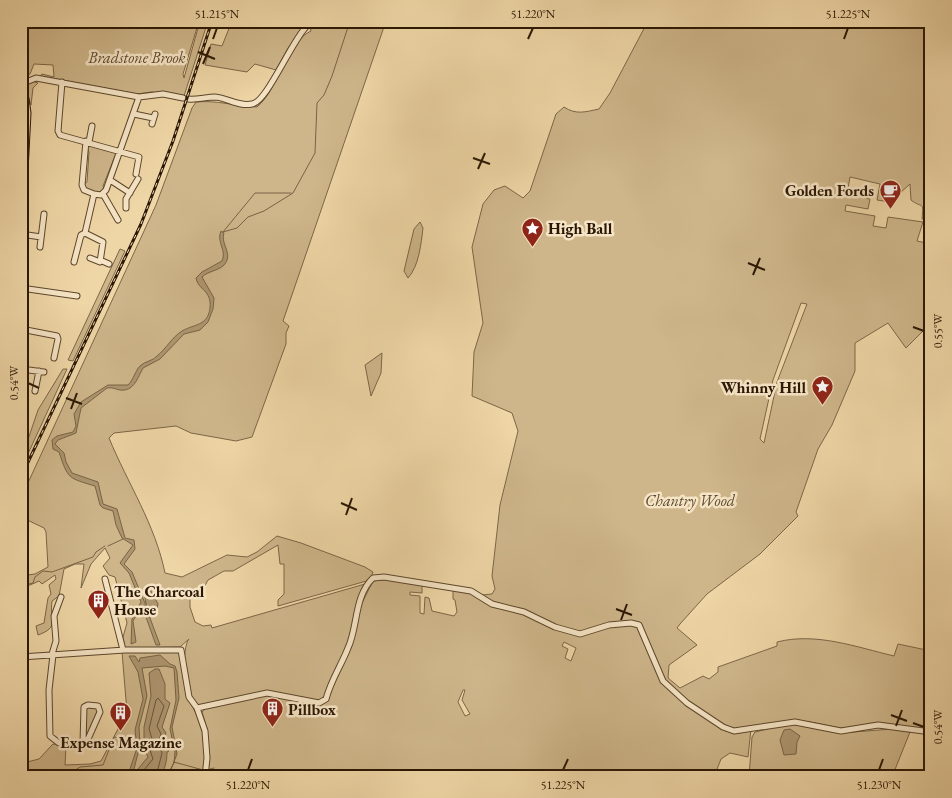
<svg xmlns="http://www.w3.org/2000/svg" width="952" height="798" font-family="'EB Garamond',serif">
	<rect width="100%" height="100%" fill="#efd6a6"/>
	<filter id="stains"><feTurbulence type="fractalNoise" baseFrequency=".004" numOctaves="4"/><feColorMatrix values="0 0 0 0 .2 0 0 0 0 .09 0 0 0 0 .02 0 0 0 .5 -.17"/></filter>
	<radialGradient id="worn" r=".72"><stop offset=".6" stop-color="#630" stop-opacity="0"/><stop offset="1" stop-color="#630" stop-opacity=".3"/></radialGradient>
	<!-- green -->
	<path fill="#ceb68a" stroke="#7c6647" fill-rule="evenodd" d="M21 21H199L183 74 184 78 200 21H208L184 96 151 92 137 94 40 76 42 74 54 77 53 65 34 64 30 74 21 78Z
		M232 21H310L288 48 276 70 255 64 247 72 205 65 211 44 222 46Z
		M317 21H386L283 321 289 326 286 333V344L252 437 236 441 191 433 176 426 114 433 109 438C128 484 155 524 165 573L182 577 227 555 247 557 257 552 277 536 301 543 365 567 373 572 370 580 278 606V600L284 594V564H280L278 545 233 571H224L208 580 202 591 190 593V607L195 622 203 626 211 625 212 628 365 584 362 603 373 581 390 579 422 584V593L410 592V595L420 596V613L424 614 425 597 429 598 432 611 454 616 457 612 455 600 453 599V589L482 595 492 594 495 589 492 576 500 505 518 431 512 413 472 396 474 352 483 323 472 247 483 204 494 190 505 186 523 198 530 191 556 114 564 107C576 115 585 112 599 109L610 93 648 21H931V220L922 219C924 200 922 209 911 200L910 184 890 202 877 200 880 184 850 177 847 194 870 199 868 209 846 205 845 211 875 216 873 226 886 228 888 217 923 222 917 241 931 244V323L906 348 888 323 855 343V371L832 425 818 449 796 512 798 516 760 554 707 594 680 624 677 628 697 645 669 665 668 678 680 688 703 676 709 679 718 672V667L777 646V642C816 632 856 647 894 656L898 644 931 651V710L927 730 881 724 845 729 810 722 790 721 751 729 748 757 730 753 721 759 714 777H27V762L39 759 53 744 66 746 65 765 90 764 101 761 127 712 122 652 179 651 188 698 201 723 205 722 202 712 204 710C200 705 195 704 192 700 185 688 181 649 189 639L180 647 125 648 123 637 127 623 115 577 109 575 103 566 110 558 105 548 91 564 81 588 84 564H75L64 569 59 596 52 601C49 621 60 627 38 635L36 626 44 623 48 598 51 594 49 585 56 579 55 575 42 584 39 581 30 585H23L21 576 35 574 48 567 46 532 44 528 21 517V498L156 205 192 108 196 102C217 100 235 106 257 107 279 89 285 43 311 31L310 26ZM801 303 807 304 777 382 764 443 760 439 773 380ZM564 642 576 648 571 661 565 658 568 649 562 646ZM463 690H465L462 700 470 714 465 716 458 702Z
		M32 81 38 83 33 88 31 105 24 89Z
		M91 145 117 151 103 186 104 189 99 193 86 190 84 184 87 182 89 152 87 148Z
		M420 222 423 228C421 244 419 266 408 278L404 271 414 229Z
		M120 249 125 251 73 361 68 360Z
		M382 353 381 373 371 396 365 365Z
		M63 369H67L21 469V460L38 410Z
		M22 673 28 678 24 679 28 682 27 688H23L27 692 26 695H21Z
		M87 706 97 708 98 712 87 738 84 709Z
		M788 724H807L841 733 892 729 910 732 892 777H749L752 737 755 732Z"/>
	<!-- water -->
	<path fill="#ac956f" stroke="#786344" d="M221 231 224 233C220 244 234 254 224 265 218 271 208 271 202 277L214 298 213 309 208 322 200 330 184 334 160 359 143 368C138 377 134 392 120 390 115 389 112 387 107 388L81 408 76 433 58 440 55 444 64 453 66 462 72 473 98 482 103 504 117 509 125 538 134 540 135 549 124 564 132 572 147 608 144 593 151 591 158 604 157 609 152 613 147 610 160 645H156L142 606 133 621 136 642 131 644 132 619 141 602 129 573 120 563 133 545 122 538 116 525 113 511 103 508 100 505 95 486C68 478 68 479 59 452L53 449 52 440 57 436 73 432 76 426 74 414 81 402 108 385H128C134 379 135 371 140 366 145 361 153 361 157 356 166 349 172 337 182 331 194 324 208 326 210 308 212 290 198 290 196 278L202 272 222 261C227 250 216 242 221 231Z
		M160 655 170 664 175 666 177 672 179 698 172 727 177 754 168 777H166L174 763 175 752 170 729 176 700 174 668 165 666 142 668 147 696 139 727 140 745 133 773 131 777H124L130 769 137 748 135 730 143 699 138 672 129 656H135L139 662 140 658Z
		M155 669H159L165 684V699L170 703 162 727 166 733 163 741 169 751 167 752C167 761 165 769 160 777H138V769L148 757 144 748 148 742 144 739V727L151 696 149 673Z
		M790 729 800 736 797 742 796 754 784 755 780 740 784 730Z"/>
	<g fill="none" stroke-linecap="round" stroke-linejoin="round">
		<!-- shore -->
		<path stroke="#6c563a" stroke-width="1" d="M143 777 144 770 153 759 150 750 153 742 149 729 156 700 158 698 164 706 157 726 161 734 158 743 162 753 156 777"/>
		<!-- stream -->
		<path stroke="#786344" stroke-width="1" d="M223 232 255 193H291
			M223 232 237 228 248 217 264 211 293 193 315 153 317 103 324 95 332 76 350 21
			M108 546 123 539
			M21 586 33 583 35 577 43 571 52 572 93 557 96 552 105 546
			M174 762 203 770
			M207 770 214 768
			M105 771 107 777
			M100 773 102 777
			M65 777 80 767 103 765 114 737 137 741"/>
		<defs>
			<path id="minor" d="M62 82 58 131 60 135 139 157 136 174
				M21 84 36 78 139 97 163 94 183 98
				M188 99C197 100 206 97 215 97 228 98 239 107 252 104 268 102 293 35 312 21
				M134 114 153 118
				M152 124 155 114
				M89 142 92 126
				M110 180 130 193
				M94 194 101 195 106 190 139 97
				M103 194 118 220
				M126 208V199L138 179
				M85 233 94 194 84 190 82 185 86 141
				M21 234 41 237
				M40 247 44 214
				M100 260 109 264
				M74 262 81 235 85 233 103 242 100 262 90 258
				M21 288 77 296
				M21 329 57 336 58 339 54 358
				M21 369 44 372
				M35 391 39 371
				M21 410 23 404
				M105 579 123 650
				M52 654 56 641 54 616 61 597
				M53 655 49 690 50 736 59 743H83L88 739 100 712 98 706 88 705 84 707 83 743
				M21 657 125 650H181L189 697 197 708 267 693 319 703 326 699C331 680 341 666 348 648 358 627 354 596 373 578L384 577 471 591 492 604 524 612 555 627 580 634 609 625 631 623 639 625 663 681 687 703 723 727 734 731 795 722 841 731 878 725 931 732
				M197 708 205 731 207 758 205 777"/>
			<path id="major" d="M21 89 25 99 27 113 21 229"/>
		</defs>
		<!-- minor casing -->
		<use href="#minor" stroke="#5c472c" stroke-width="7"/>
		<!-- major casing -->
		<use href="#major" stroke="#2b1704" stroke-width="9"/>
		<!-- minor -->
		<use href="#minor" stroke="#f5e4c5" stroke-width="5"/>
		<!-- major -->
		<use href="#major" stroke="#efd6a6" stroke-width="7"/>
		<defs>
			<path id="rail" d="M21 477 141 224 173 141 212 21"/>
		</defs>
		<!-- rail casing -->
		<use href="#rail" stroke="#2b1704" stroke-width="3"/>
		<!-- rail -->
		<use href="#rail" stroke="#f5e4c5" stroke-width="1" stroke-dasharray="4" stroke-linecap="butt"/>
	</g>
	<!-- ticks -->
	<path fill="none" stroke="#2b1704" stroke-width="2" d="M213 39 217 28M528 39 533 28M844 39 848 28M198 52 215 59M203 64 210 47M473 158 490 164M478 169 485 153M748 263 765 270M753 275 760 258M913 327 924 331M28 383 39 388M66 398 82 404M71 409 77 393M341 503 357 510M346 515 352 498M616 609 632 615M621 620 627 604M891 715 907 721M913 723 924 727M896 726 902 710M248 770 252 759M563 770 568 759M879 770 883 759"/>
	<!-- icons -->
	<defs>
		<symbol id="cafe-pin" viewBox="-11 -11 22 30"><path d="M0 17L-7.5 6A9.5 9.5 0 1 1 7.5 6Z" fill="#8f2418" stroke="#f5e4c5"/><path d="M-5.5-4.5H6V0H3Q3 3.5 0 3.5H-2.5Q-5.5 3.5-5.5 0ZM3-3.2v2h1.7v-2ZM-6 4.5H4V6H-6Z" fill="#fff"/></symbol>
		<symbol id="sight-pin" viewBox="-11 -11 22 30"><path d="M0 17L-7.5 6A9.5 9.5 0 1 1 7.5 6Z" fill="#8f2418" stroke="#f5e4c5"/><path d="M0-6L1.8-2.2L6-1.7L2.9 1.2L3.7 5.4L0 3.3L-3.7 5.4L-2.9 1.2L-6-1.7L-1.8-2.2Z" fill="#fff"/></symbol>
		<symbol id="building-pin" viewBox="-11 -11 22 30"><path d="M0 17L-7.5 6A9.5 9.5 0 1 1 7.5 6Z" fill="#8f2418" stroke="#f5e4c5"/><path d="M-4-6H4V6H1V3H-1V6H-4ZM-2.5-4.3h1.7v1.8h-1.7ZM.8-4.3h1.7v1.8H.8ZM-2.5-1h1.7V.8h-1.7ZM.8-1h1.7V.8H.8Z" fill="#fff"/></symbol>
	</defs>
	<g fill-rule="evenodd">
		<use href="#cafe-pin" x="878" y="178" width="25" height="34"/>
		<use href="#sight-pin" x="520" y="216" width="25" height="34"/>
		<use href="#sight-pin" x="810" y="374" width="25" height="34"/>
		<use href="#building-pin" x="86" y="588" width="25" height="34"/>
		<use href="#building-pin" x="260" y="696" width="25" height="34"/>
		<use href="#building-pin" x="108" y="700" width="25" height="34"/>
	</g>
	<g text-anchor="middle" stroke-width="5" stroke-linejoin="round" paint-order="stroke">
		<!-- park labels -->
		<g font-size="16" font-style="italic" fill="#5c472c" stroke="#f5e4c5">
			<text x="137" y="63">Bradstone Brook</text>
			<text x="690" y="506">Chantry Wood</text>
		</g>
		<!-- poi labels -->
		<g font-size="16" font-weight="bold" fill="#2b1704" stroke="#f5e4c5" text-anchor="start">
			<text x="874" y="196" text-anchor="end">Golden Fords</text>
			<text x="548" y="234">High Ball</text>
			<text x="806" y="393" text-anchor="end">Whinny Hill</text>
			<text x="114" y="597">The Charcoal<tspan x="114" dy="18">House</tspan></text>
			<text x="288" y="715">Pillbox</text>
			<text x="121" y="748" text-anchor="middle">Expense Magazine</text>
		</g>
	</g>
	<!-- margin -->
	<rect width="952" height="798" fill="none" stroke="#efd6a6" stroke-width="55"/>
	<rect x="28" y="28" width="896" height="742" fill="none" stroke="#2b1704" stroke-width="2"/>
	<g font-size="12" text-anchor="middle" fill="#2b1704">
		<text x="217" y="18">51.215°N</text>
		<text x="533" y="18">51.220°N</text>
		<text x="848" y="18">51.225°N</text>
		<text transform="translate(938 331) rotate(-90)" y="4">0.55°W</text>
		<text transform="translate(14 383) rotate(-90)" y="4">0.54°W</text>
		<text transform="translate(938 727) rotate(-90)" y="4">0.54°W</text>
		<text x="248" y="789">51.220°N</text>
		<text x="563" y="789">51.225°N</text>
		<text x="879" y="789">51.230°N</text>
	</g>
	<rect width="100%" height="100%" filter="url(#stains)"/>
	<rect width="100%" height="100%" fill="url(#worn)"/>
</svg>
